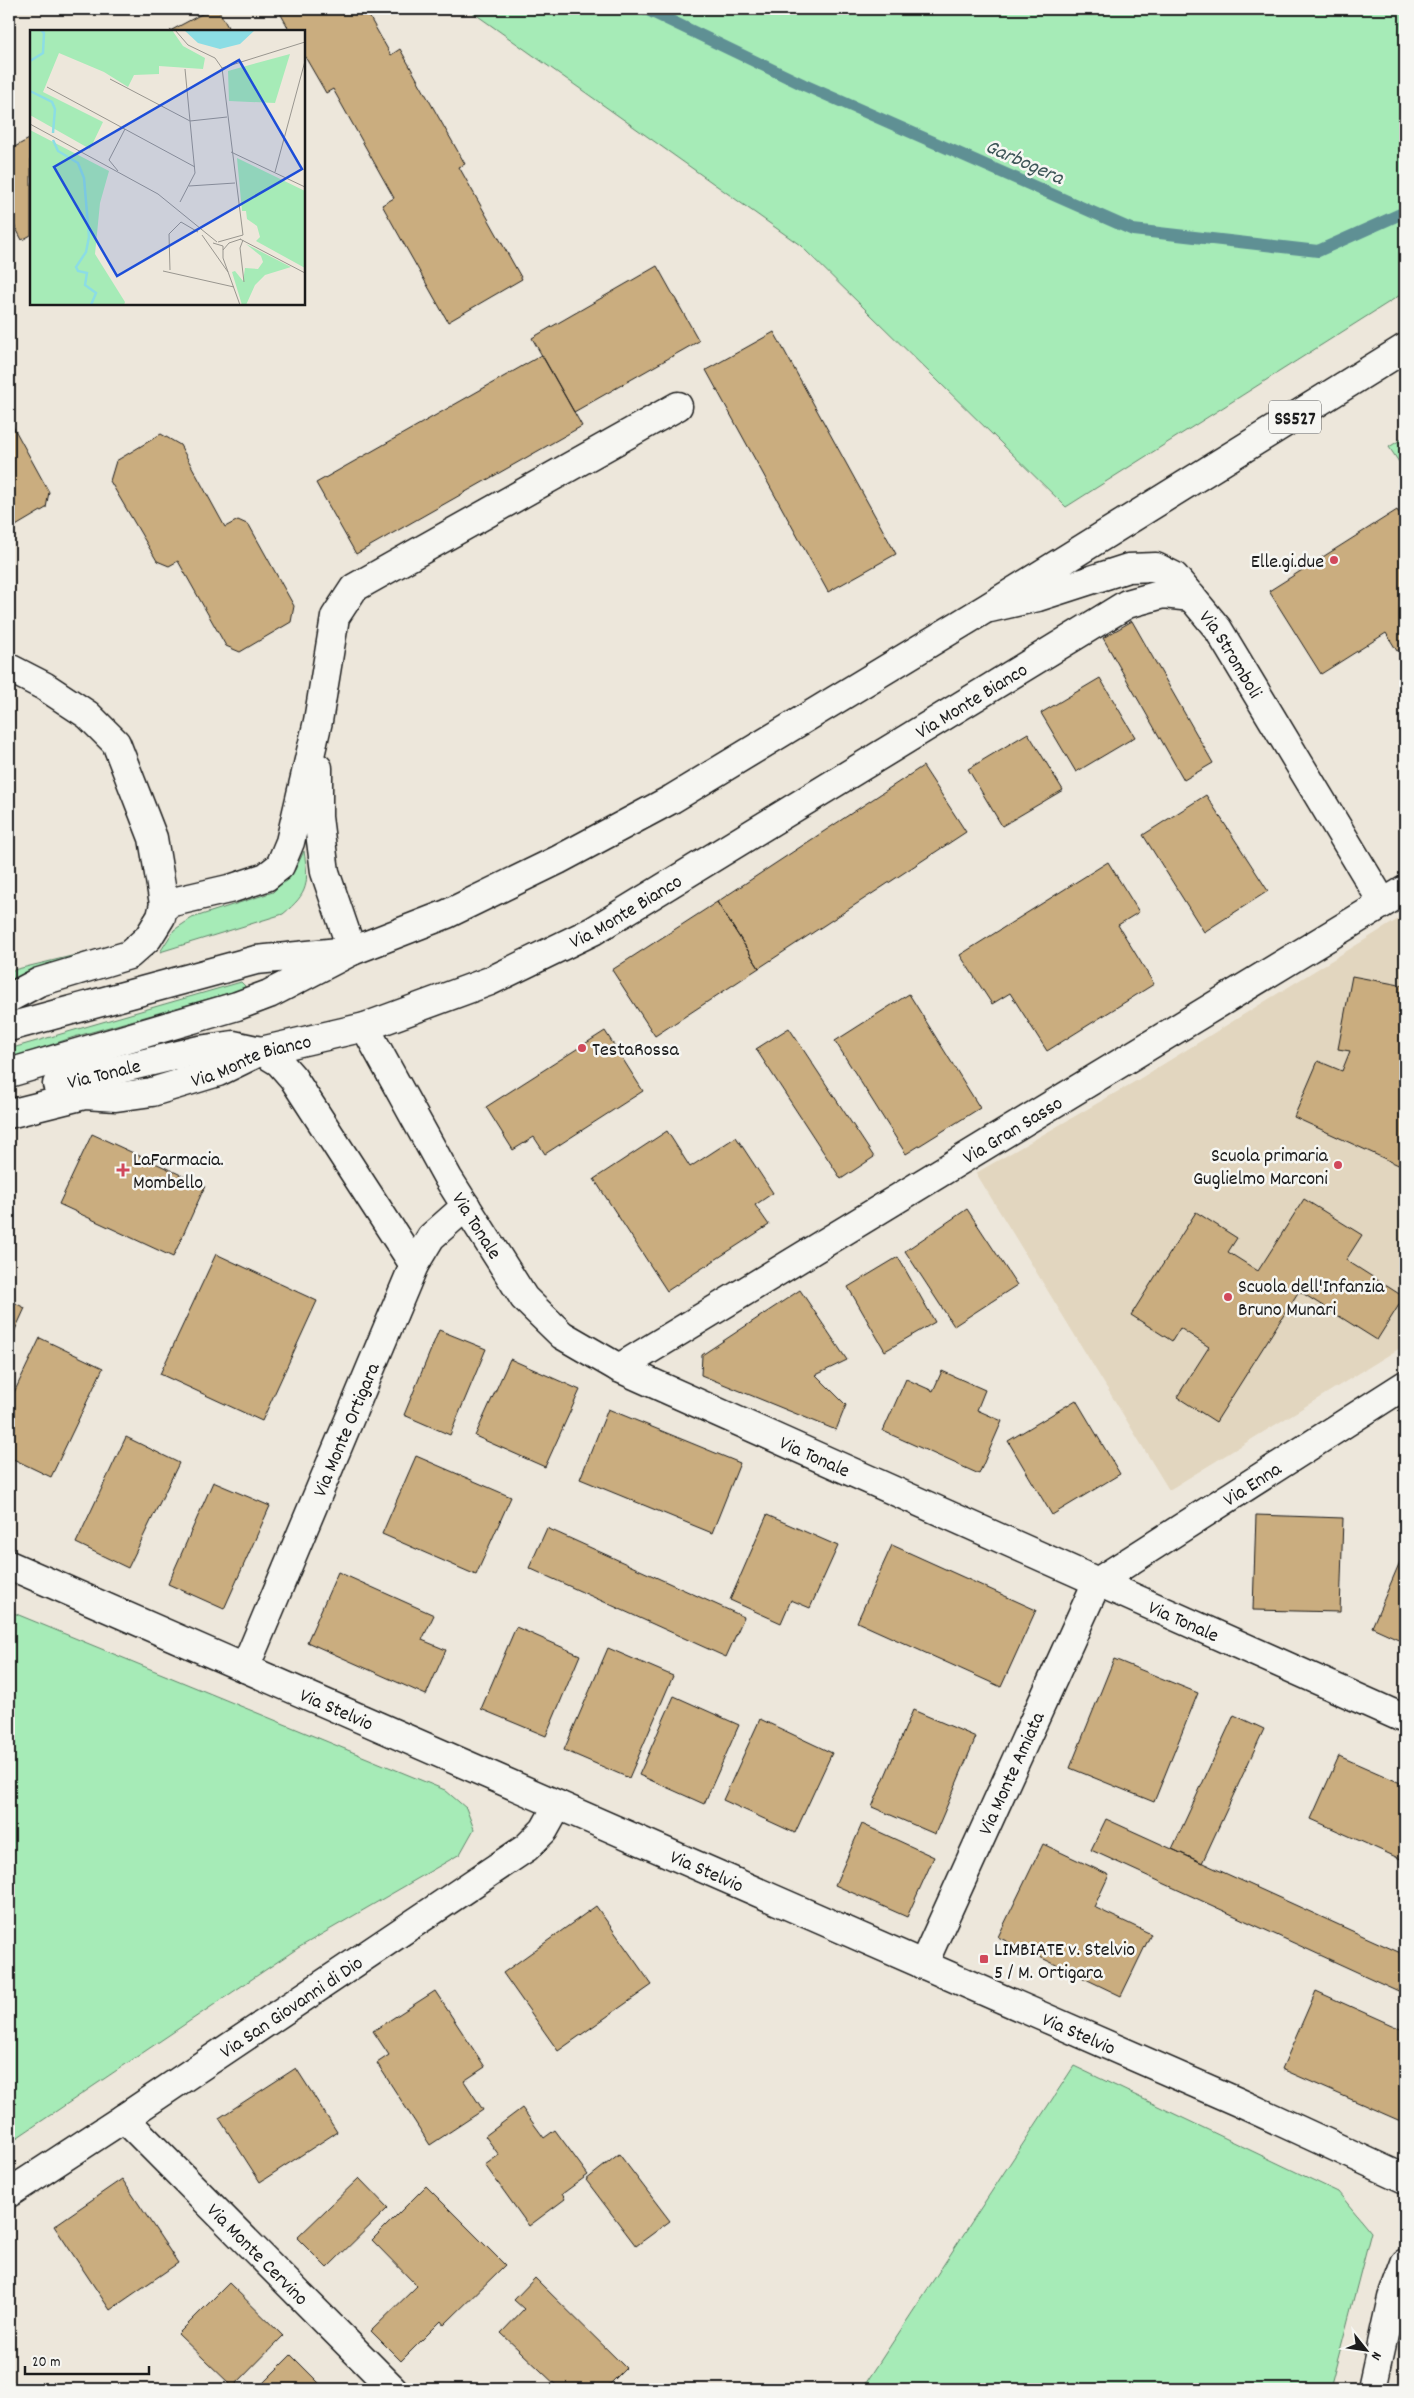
<svg xmlns="http://www.w3.org/2000/svg" width="1414" height="2398" font-family="Dekko,sans-serif">
	<rect width="100%" height="100%" fill="#ede7db"/>
	<filter id="ink" filterUnits="userSpaceOnUse"><feTurbulence type="fractalNoise" baseFrequency=".02" numOctaves="2"/><feDisplacementMap in="SourceGraphic" scale="10" xChannelSelector="R" yChannelSelector="G"/><feConvolveMatrix kernelMatrix="1 2 1 2 8 2 1 2 1" color-interpolation-filters="sRGB"/></filter>
	<g filter="url(#ink)">
		<!-- built -->
		<path fill="#e2d6bf" d="M1405 915V1345L1169 1490 976 1173 1136 1081Z"/>
		<!-- green -->
		<path fill="#a6ebb7" stroke="#61846a" d="M468 9H1405V292L1066 507 800 245Z
			M1405 437V471L1389 447Z
			M304 851C309 883 309 893 283 914L160 952 174 930 192 918 273 892 295 870Z
			M105 948 9 985V971Z
			M241 982 245 986 243 989 74 1037 9 1059V1049Z
			M9 1611 445 1790 466 1808 474 1829 460 1854 298 1948 9 2143Z
			M1074 2066 1338 2192 1371 2232 1330 2389H862Z"/>
		<g fill="none" stroke-linecap="round" stroke-linejoin="round">
			<!-- stream -->
			<path stroke="#5f9094" stroke-width="12" d="M646 9 804 85 1133 230 1318 251 1405 212"/>
		</g>
		<!-- building -->
		<path fill="#caad7f" stroke="#1c1c1c" d="M211 9H218L230 31H170Z
			M278 9H365L391 55 400 49 465 164 459 167 522 279 448 322 382 205 394 198 333 89 326 93 304 55V31H290Z
			M31 138V235L22 240 9 215V150Z
			M657 266 699 341 574 412 532 338Z
			M774 332 896 554 828 592 706 370Z
			M542 355 582 426 356 554 316 483Z
			M9 419 49 492 46 508 9 530Z
			M161 434 180 445 225 527 238 520 249 525 294 606 291 622 240 652 226 646 178 561 169 566 157 561 110 481 116 461Z
			M1397 510 1405 523V645L1397 651 1386 633 1321 674 1269 591Z
			M1132 621 1213 763 1184 780 1103 638Z
			M1100 678 1135 737 1076 772 1041 713Z
			M1028 733 1063 790 1002 826 968 769Z
			M923 766 966 832 759 968 717 902Z
			M1206 795 1268 891 1204 932 1143 835Z
			M1108 862 1139 912 1118 925 1154 984 1047 1051 1010 993 992 1004 960 955Z
			M717 902 759 968 655 1036 612 970Z
			M1352 976 1405 986V1168L1294 1117 1318 1061 1342 1071 1350 1051 1338 1049Z
			M909 994 980 1108 906 1154 835 1041Z
			M789 1028 874 1157 841 1179 756 1049Z
			M605 1031 643 1091 545 1154 534 1137 513 1150 486 1107Z
			M667 1131 690 1167 736 1137 773 1193 755 1205 769 1225 667 1291 594 1179Z
			M92 1134 205 1186 173 1257 59 1204Z
			M1304 1199 1362 1235 1346 1260 1404 1297 1377 1340 1299 1291 1216 1422 1177 1397 1209 1347 1180 1328 1172 1341 1131 1315 1196 1212 1237 1238 1228 1252 1258 1271Z
			M967 1209 1017 1285 954 1326 905 1251Z
			M216 1254 317 1301 262 1421 160 1374Z
			M898 1257 935 1322 885 1351 848 1287Z
			M800 1290 847 1360 816 1375 846 1405 836 1430 701 1375 702 1355Z
			M9 1300 25 1308 9 1343Z
			M439 1330 486 1349 450 1435 404 1415Z
			M40 1338 103 1368 51 1477 9 1457V1403Z
			M510 1359 580 1390 545 1467 475 1436Z
			M942 1371 985 1390 977 1410 1002 1421 979 1474 883 1431 906 1379 933 1391Z
			M1076 1400 1120 1474 1052 1515 1008 1441Z
			M608 1409 740 1463 712 1533 580 1479Z
			M126 1437 179 1463 128 1568 76 1543Z
			M416 1456 511 1497 476 1575 382 1534Z
			M213 1482 270 1506 224 1609 168 1584Z
			M767 1515 838 1546 810 1608 791 1600 781 1623 730 1600Z
			M1256 1515 1343 1518 1340 1612 1253 1610Z
			M547 1528 744 1617 726 1657 529 1568Z
			M892 1545 1036 1610 1001 1687 857 1622Z
			M1405 1550V1642L1372 1627Z
			M338 1572 434 1615 422 1640 446 1650 426 1695 307 1642Z
			M516 1627 580 1655 546 1736 481 1709Z
			M608 1648 673 1676 629 1778 564 1750Z
			M1114 1659 1198 1693 1154 1802 1070 1768Z
			M674 1696 739 1725 704 1804 639 1775Z
			M913 1710 976 1737 935 1834 872 1807Z
			M1234 1715 1264 1729 1202 1863 1172 1849Z
			M760 1719 832 1753 795 1833 723 1800Z
			M1339 1756 1405 1785V1861L1311 1819Z
			M1106 1819 1405 1955V1994L1091 1850Z
			M862 1824 934 1857 907 1917 835 1885Z
			M1043 1844 1109 1875 1094 1907 1151 1934 1121 1996 998 1937Z
			M596 1906 652 1985 558 2051 503 1973Z
			M435 1991 485 2067 464 2081 483 2110 430 2145 377 2063 389 2055 373 2031Z
			M1316 1991 1405 2031V2123L1282 2069Z
			M296 2068 337 2132 260 2182 219 2118Z
			M522 2108 544 2138 555 2130 588 2175 562 2194 565 2199 529 2226 485 2165 499 2155 485 2136Z
			M619 2154 670 2221 636 2246 586 2180Z
			M359 2178 388 2208 327 2268 297 2238Z
			M122 2179 178 2263 110 2310 54 2226Z
			M426 2186 505 2265 444 2325 441 2321 401 2361 371 2331 417 2286 372 2240Z
			M535 2278 626 2368 605 2389H560L501 2333 524 2309 514 2300Z
			M229 2283 283 2336 233 2387 178 2334Z
			M291 2355 325 2389H257Z"/>
		<g fill="none" stroke-linecap="round" stroke-linejoin="round">
			<defs>
				<g id="minor">
					<path id="s1" d="M990 608 1038 597 1128 568 1156 567 1174 576 1218 629 1383 903"/>
					<path d="M9 668 44 686 88 715 116 743 153 838 164 904 161 917 148 938 129 955 39 982 9 998"/>
					<path d="M318 768V817L325 872 352 951"/>
					<path d="M164 904 233 888 266 877 280 866 290 842 318 721 335 617 354 588 678 406"/>
					<path id="s2" d="M365 1027 448 1178 524 1298 562 1335 619 1368 1405 1719"/>
					<path id="s3" d="M57 1084 199 1050 233 1045 261 1051 279 1062 293 1078 414 1265"/>
					<path id="s4" d="M9 1114 85 1095 116 1097 152 1092 218 1072 261 1051 365 1027 490 981 593 931 1127 604 1163 594 1192 597"/>
					<path id="s5" d="M619 1368 1405 890"/>
					<path id="s6" d="M9 1565 1238 2102 1405 2179"/>
					<path id="s7" d="M245 1668 414 1265 431 1237 466 1206"/>
					<path id="s8" d="M923 1965 1097 1582 1405 1385"/>
					<path id="s9" d="M124 2118 393 2389"/>
					<path id="s10" d="M9 2193 124 2118 526 1848 544 1830 558 1805"/>
					<path d="M1372 2389 1392 2298 1405 2263"/>
				</g>
				<path id="major" d="M9 1027 256 960 339 952
					M9 1073 237 1006 269 994 352 951 447 914 558 860 672 799 987 608 1405 348"/>
			</defs>
			<!-- minor casing -->
			<use href="#minor" stroke="#1c1c1c" stroke-width="31"/>
			<!-- major casing -->
			<use href="#major" stroke="#1c1c1c" stroke-width="31"/>
			<!-- minor -->
			<use href="#minor" stroke="#f6f6f2" stroke-width="28"/>
			<!-- major -->
			<use href="#major" stroke="#f6f6f2" stroke-width="28"/>
		</g>
	</g>
	<!-- markers -->
	<g fill="#d1495b" stroke="#f6f6f2" stroke-width="2">
		<circle cx="1334" cy="560" r="5"/>
		<circle cx="582" cy="1048" r="5"/>
		<circle cx="1338" cy="1165" r="5"/>
		<path d="M120.5 1162.5h5v5h5v5h-5v5h-5v-5h-5v-5h5z"/>
		<circle cx="1228" cy="1297" r="5"/>
		<rect x="979" y="1954" width="10" height="10" rx="2.5"/>
	</g>
	<g text-anchor="middle" stroke-width="5" stroke-linejoin="round" paint-order="stroke">
		<!-- shield labels -->
		<rect fill="#f6f6f2" stroke="#5d5d5c" stroke-width="1" x="1269" y="400.5" width="52" height="33" rx="4"/>
		<g font-size="19" font-weight="bold" fill="#1c1c1c">
			<text x="1295" y="424">SS527</text>
		</g>
		<!-- poi labels -->
		<g font-size="20" fill="#1c1c1c" stroke="#f6f6f2" text-anchor="start">
			<text x="1324" y="567" text-anchor="end">Elle.gi.due</text>
			<text x="592" y="1055">TestaRossa</text>
			<text x="1328" y="1161" text-anchor="end">Scuola primaria<tspan x="1328" dy="23">Guglielmo Marconi</tspan></text>
			<text x="133" y="1165">LaFarmacia.<tspan x="133" dy="23">Mombello</tspan></text>
			<text x="1238" y="1292">Scuola dell'Infanzia<tspan x="1238" dy="23">Bruno Munari</tspan></text>
			<text x="994" y="1955">LIMBIATE v. Stelvio<tspan x="994" dy="23">5 / M. Ortigara</tspan></text>
		</g>
		<!-- street labels -->
		<g font-size="20" fill="#1c1c1c" stroke="#f6f6f2">
			<text dy="7" stroke="none"><textPath href="#s1" startOffset="289">Via Stromboli</textPath></text>
			<text dy="7" stroke="none"><textPath href="#s4" startOffset="1060">Via Monte Bianco</textPath></text>
			<text dy="7" stroke="none"><textPath href="#s4" startOffset="655">Via Monte Bianco</textPath></text>
			<text dy="7" stroke="none"><textPath href="#s4" startOffset="250">Via Monte Bianco</textPath></text>
			<text dy="7" stroke="none"><textPath href="#s3" startOffset="48">Via Tonale</textPath></text>
			<text dy="7" stroke="none"><textPath href="#s5" startOffset="460">Via Gran Sasso</textPath></text>
			<text dy="7" stroke="none"><textPath href="#s2" startOffset="228">Via Tonale</textPath></text>
			<text dy="7" stroke="none"><textPath href="#s7" startOffset="259">Via Monte Ortigara</textPath></text>
			<text dy="7" stroke="none"><textPath href="#s2" startOffset="648">Via Tonale</textPath></text>
			<text dy="7" stroke="none"><textPath href="#s8" startOffset="604">Via Enna</textPath></text>
			<text dy="7" stroke="none"><textPath href="#s2" startOffset="1052">Via Tonale</textPath></text>
			<text dy="7" stroke="none"><textPath href="#s6" startOffset="358">Via Stelvio</textPath></text>
			<text dy="7" stroke="none"><textPath href="#s8" startOffset="211">Via Monte Amiata</textPath></text>
			<text dy="7" stroke="none"><textPath href="#s6" startOffset="762">Via Stelvio</textPath></text>
			<text dy="7" stroke="none"><textPath href="#s10" startOffset="338">Via San Giovanni di Dio</textPath></text>
			<text dy="7" stroke="none"><textPath href="#s6" startOffset="1168">Via Stelvio</textPath></text>
			<text dy="7" stroke="none"><textPath href="#s9" startOffset="191">Via Monte Cervino</textPath></text>
		</g>
		<!-- water labels -->
		<g font-size="21" font-style="italic" fill="#3e5658" stroke="#f6f6f2">
			<text transform="translate(1025 161) rotate(24)" y="7">Garbogera</text>
		</g>
	</g>
	<!-- overview -->
	<g transform="translate(30 30)">
		<rect width="275" height="275" fill="#ede7db"/>
		<path d="M0 0H142L153 16 175 28 173 39 129 36V44L104 45 98 57 74 42 29 23 13 62 73 92 60 119 0 85ZM260 24 245 73 199 71 198 41ZM0 100 79 141 70 173 65 224 95 272 94 275H0ZM207 128 275 161V238L226 211 230 207 227 196 217 189 216 181H212ZM216 214 261 237 235 245 225 255 216 275H212L202 242 205 241 213 251 215 238 228 239 233 232 231 226Z" fill="#a6ebb7"/>
		<path d="M154 0H225L210 14 190 19 168 13Z" fill="#8cdde4"/>
		<path fill="none" stroke="#8cdde4" stroke-width="2.5" d="M0 31 13 23 14 3 11 0M0 61 22 72 25 79 23 103M23 110 28 121 48 133 54 148 59 207 56 222 46 237 48 241 57 243 55 255 66 263 61 275"/>
		<path fill="none" stroke="#99968f" stroke-width="1" d="M145 0 158 15 185 28 192 38 213 205M192 38 275 12M80 49 160 91 197 87M17 57 165 137M0 94 128 164 187 212M201 122 275 157M88 141 79 130 95 99M245 142 275 31M159 156 205 153M150 172 165 143 155 39M172 205 198 242M210 209 275 243M213 210 210 218 214 252M188 212 213 205M183 213 193 216V228L210 275M193 220 199 213 211 209M140 240 139 204 151 192 168 202M133 241 204 257"/>
		<path fill="#1d4ed8" fill-opacity="0.15" stroke="#1d4ed8" stroke-width="2.5" d="M209 30 272 139 87 246 24 137Z"/>
		<rect width="275" height="275" fill="none" stroke="#1c1c1c" stroke-width="2.5"/>
	</g>
	<!-- margin -->
	<rect width="1414" height="2398" fill="none" stroke="#f6f6f2" stroke-width="30"/>
	<rect x="15" y="15" width="1384" height="2368" fill="none" stroke="#1c1c1c" stroke-width="2" filter="url(#ink)"/>
	<!-- north arrow -->
	<g transform="translate(1366 2350) rotate(120)" stroke="#f6f6f2" stroke-width="4" paint-order="stroke">
	<path d="M0-4L9 19L0 12L-9 19Z" fill="#1c1c1c"/>
	<text y="-8" font-size="14" font-weight="bold" text-anchor="middle" fill="#1c1c1c">N</text>
	</g>
	<!-- scale -->
	<path d="M25 2366v8h124v-8" fill="none" stroke="#1c1c1c" stroke-width="2.5"/>
	<text x="32" y="2366" font-size="15" fill="#1c1c1c" stroke="#f6f6f2" stroke-width="4" paint-order="stroke">20 m</text>
</svg>
